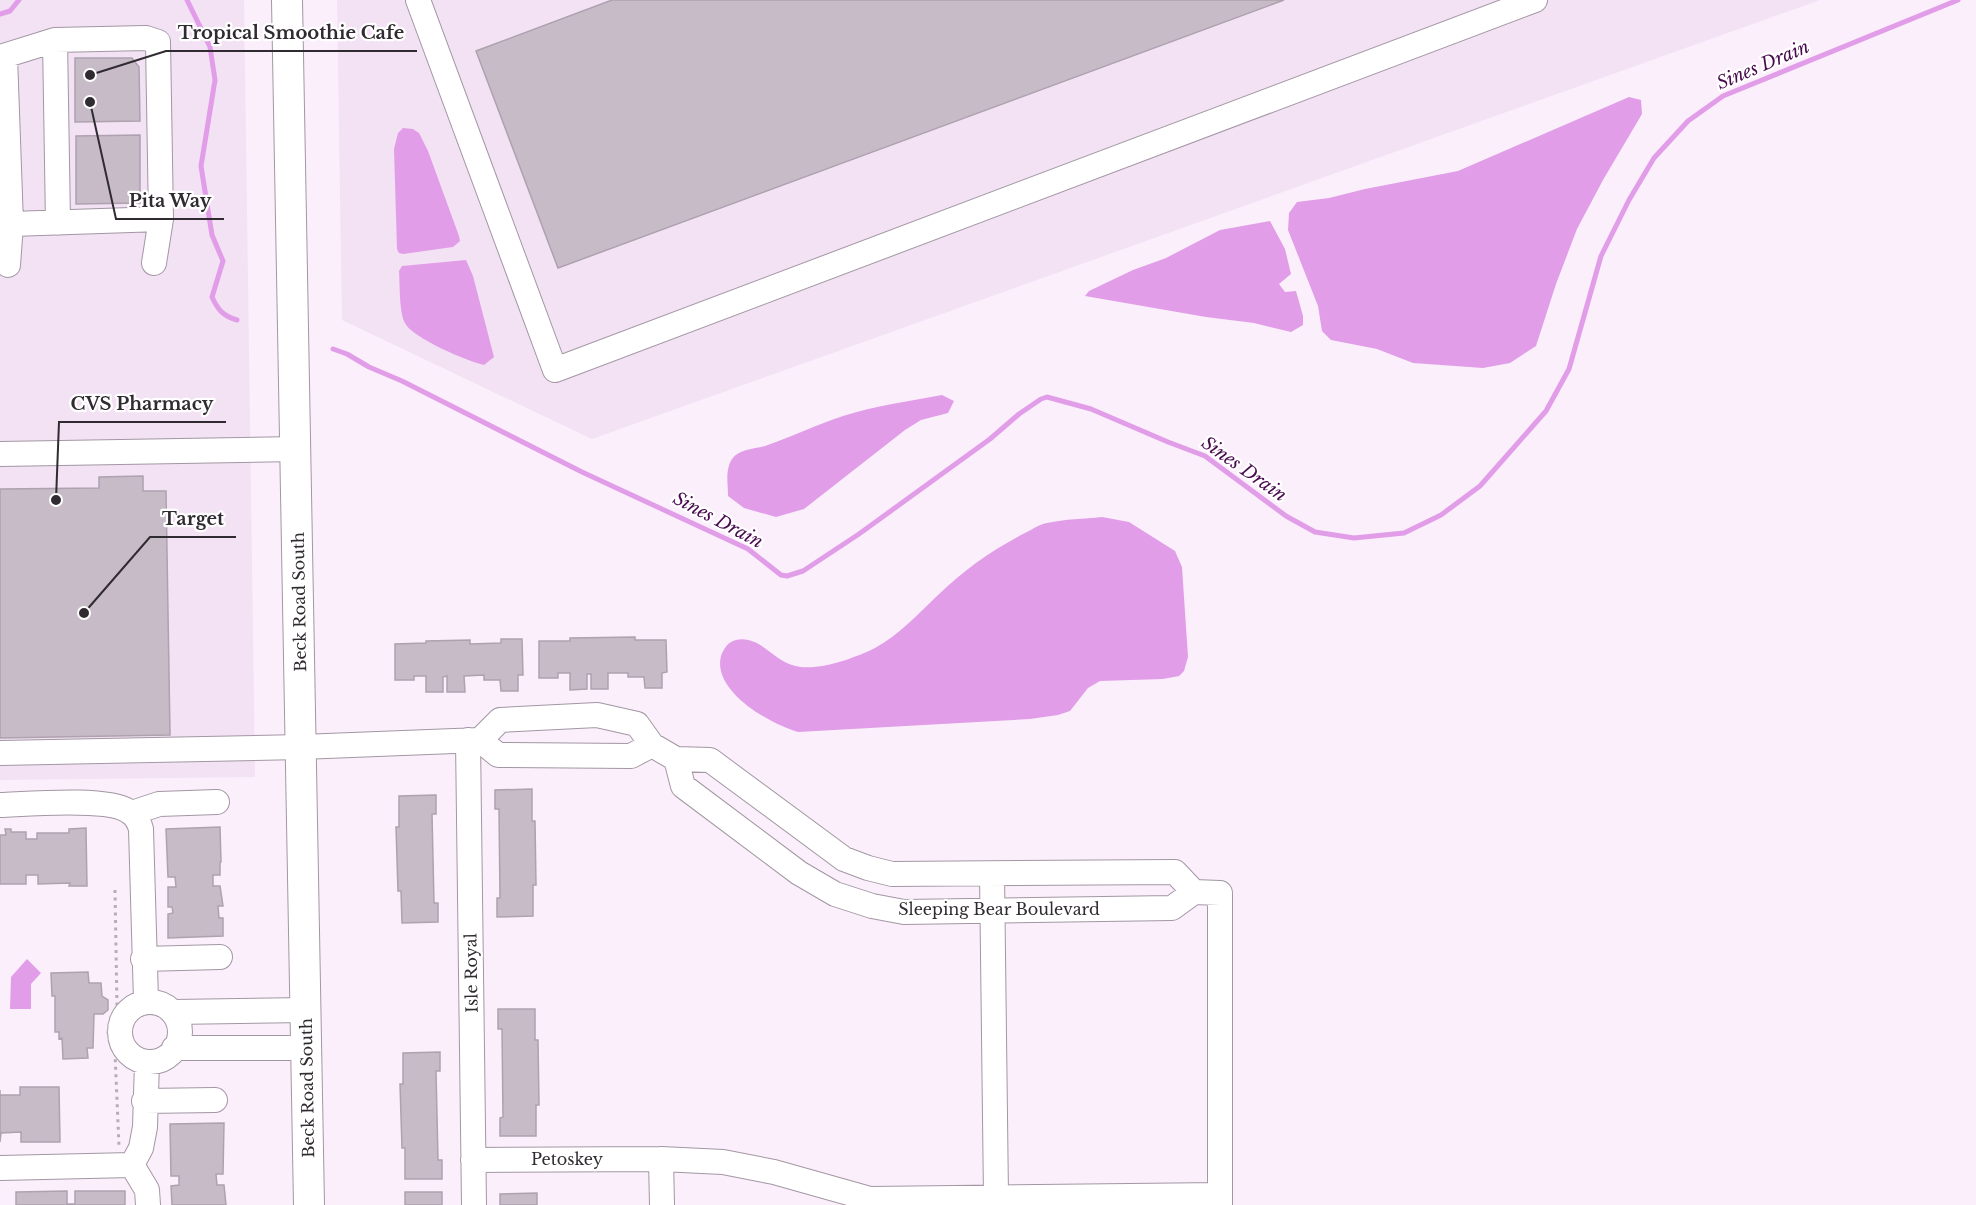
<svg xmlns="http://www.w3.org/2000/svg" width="1976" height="1205" font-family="'Libre Baskerville',serif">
	<rect width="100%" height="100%" fill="#fbeffc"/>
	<!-- built -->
	<path fill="#f3e1f4" d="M0 0H244L255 777 0 780Z
		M337 0H1820L592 439 342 320Z"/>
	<!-- water -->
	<path fill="#e19de8" d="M1629 97 1641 100 1642 114 1603 180 1577 229 1556 284 1536 346 1510 363 1483 368 1413 363 1377 349 1331 340 1322 331 1318 306 1288 230 1289 213 1297 202 1329 198 1365 189 1458 171Z
		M403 128 413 129 419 133 428 151 459 236 460 241 453 247 403 254 399 253 397 249 394 149 398 133Z
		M1270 221 1285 249 1291 274 1279 284 1285 292 1296 291 1303 316V325L1291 332 1254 323 1206 317 1085 296 1089 291 1133 270 1166 258 1220 230Z
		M466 260 473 276 494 357 484 365C467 361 412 338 405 323 399 313 400 284 399 271L402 266Z
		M942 395 954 401 948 413 921 420 905 430 804 509 776 517 744 508 728 496C728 484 725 470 732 459 739 449 754 449 765 446 791 437 816 425 843 416 875 406 909 401 942 395Z
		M1102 517 1129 522 1175 551 1182 567 1188 657 1184 671 1179 676 1163 679 1100 681 1088 688 1070 711 1058 715 1030 719 798 732C770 724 712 691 721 656 724 648 728 642 736 640 759 635 772 659 792 665 815 673 855 658 875 648 899 635 918 614 938 595 965 569 993 549 1027 532 1033 529 1040 524 1047 523 1065 519 1084 519 1102 517Z
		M27 959 41 973 31 984V1009H10L11 977Z"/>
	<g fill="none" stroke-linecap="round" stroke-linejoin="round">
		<!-- stream -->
		<path stroke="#e19de8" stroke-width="5" d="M187 0 210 47 215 80 201 166 212 235 223 261 212 297C218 310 223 316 237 320
			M0 14 10 11 19 0
			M333 349 347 354 369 367 402 381 582 472 748 549 781 575 787 576 803 571 859 534 990 439 1019 414 1041 399 1047 397 1091 409 1168 442 1205 456 1286 516 1315 532 1354 538 1404 533 1441 515 1480 486 1546 411 1569 369 1601 256 1629 200 1654 158 1688 121 1723 96 1958 0"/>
	</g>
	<!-- building -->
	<path fill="#c7bbc7" stroke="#ada2ae" stroke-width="1.5" d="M612 0H1284L558 268 476 51Z
		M75 58H132L139 67 140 121 75 122Z
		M140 135V203L76 204V136Z
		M143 476V491H166L170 735 0 738V489L99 488V477Z
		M635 637V640H666L667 672 662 673V688H645L644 677H628V673H608V689H591V674H587V689L570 690V673H558V678H539V641H570V638Z
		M501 639H522L523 675H518V691H501L500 680H484V675L464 676 465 692H447V676L443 677V692H426V676H414V680H395V644L426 643V641L470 640V644L501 643Z
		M532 789V821H535L536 885H533V916L497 917V898H500L499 809H495V790Z
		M436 795V814H432L434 903H438V922L402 923 401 891H398L396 827H399V796Z
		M220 827 221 862 220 863V875H213V886H220L223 906H218L219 918H223V936L168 938V914L173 913 172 907H168V887H176L175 877H168L166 829Z
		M86 828 87 886H69L70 883 38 884V875H26V884H0V835H6L5 829H11V832H26V839H37V833H69V829Z
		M88 972 89 983H101L102 996 108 1000V1010L103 1014H94L93 1048H87L88 1058 63 1059 62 1038 59 1039V1032H55V996H52L51 973Z
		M498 1009H535V1040H538L539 1105H536V1136H500V1118L503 1117 502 1029H498Z
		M440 1052V1071H436L438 1160H442V1179H405V1148H402L400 1084H403V1053Z
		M20 1087H59L60 1142H21V1132L1 1133 0 1142V1090V1095H20Z
		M224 1123 223 1174H216L217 1185H224L226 1205H172L171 1186 179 1185V1176H171L170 1124Z
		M67 1191V1204H75V1191H125V1205H16V1192Z
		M405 1192H442V1205H405Z
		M537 1193V1205H500V1194Z"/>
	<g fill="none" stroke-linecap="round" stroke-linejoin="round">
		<defs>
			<path id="minor" d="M418 0 555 370 1535 0
				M55 40 58 223
				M5 56 11 224
				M0 57 55 40 146 38 158 42 161 219 154 263
				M8 265 11 224 161 219
				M0 454 297 449
				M468 740 474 1205
				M480 740 498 755 631 756 652 745
				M0 753 301 747 480 740 500 720 597 715 637 724 652 745 676 759
				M0 805C28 804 107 797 128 811 136 815 139 822 141 829L146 1001
				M132 813 159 804 217 802
				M992 874 996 1197
				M1194 892 1175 872 892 874 868 868 844 859 710 760 676 759 683 786 799 873 835 894 872 906 904 912 1172 908 1194 892 1220 893V1205
				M143 959 220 957
				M120 1032a30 30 0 1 1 60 0a30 30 0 1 1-60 0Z
				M173 1012 306 1010
				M174 1048H307
				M144 1101 215 1100
				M661 1159 662 1205
				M473 1160 661 1159 723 1162 774 1172 870 1199 1220 1195
				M132 1165 141 1148 145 1127 147 1062
				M132 1165 147 1190 148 1205
				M0 1168 132 1165"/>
			<path id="major" d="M287 0 309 1205"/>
		</defs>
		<!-- minor casing -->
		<use href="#minor" stroke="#a297a3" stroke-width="26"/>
		<!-- major casing -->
		<use href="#major" stroke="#a297a3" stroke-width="32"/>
		<!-- path -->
		<path stroke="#b6adb7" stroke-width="3" stroke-dasharray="3 4.5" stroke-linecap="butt" d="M115 890 117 1007 110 1019 108 1033 115 1054 119 1146"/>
		<!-- minor -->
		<use href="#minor" stroke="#fff" stroke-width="24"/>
		<!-- major -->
		<use href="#major" stroke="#fff" stroke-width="30"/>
	</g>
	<g text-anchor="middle" stroke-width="4.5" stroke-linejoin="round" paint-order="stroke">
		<!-- street labels -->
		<g font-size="16" fill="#302b30" stroke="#fff">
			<text transform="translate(299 602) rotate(-91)" y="6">Beck Road South</text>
			<text x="999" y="915">Sleeping Bear Boulevard</text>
			<text transform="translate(471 973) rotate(-91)" y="6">Isle Royal</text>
			<text transform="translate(307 1088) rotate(-91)" y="6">Beck Road South</text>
			<text x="567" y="1165">Petoskey</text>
		</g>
		<!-- water labels -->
		<g font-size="18" font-style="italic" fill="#48094f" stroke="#fff">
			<text transform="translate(1763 65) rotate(-23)" y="6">Sines Drain</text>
			<text transform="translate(1244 469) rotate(35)" y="6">Sines Drain</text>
			<text transform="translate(718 520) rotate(28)" y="6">Sines Drain</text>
		</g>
	</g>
	<!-- callouts -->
	<path fill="none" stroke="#302b30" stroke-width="2" d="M90 75L166 51H417M90 102L116 219H224M56 500L59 422H226M84 613L150 537H236"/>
	<g fill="#302b30" stroke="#fff" stroke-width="2">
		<circle cx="90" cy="75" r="6"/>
		<circle cx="90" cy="102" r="6"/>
		<circle cx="56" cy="500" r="6"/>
		<circle cx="84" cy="613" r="6"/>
	</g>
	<g font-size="18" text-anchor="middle" font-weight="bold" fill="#302b30" stroke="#fff" stroke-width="4.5" stroke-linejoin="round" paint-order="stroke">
		<text x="291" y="39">Tropical Smoothie Cafe</text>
		<text x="170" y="207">Pita Way</text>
		<text x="142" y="410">CVS Pharmacy</text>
		<text x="193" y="525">Target</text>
	</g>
</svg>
